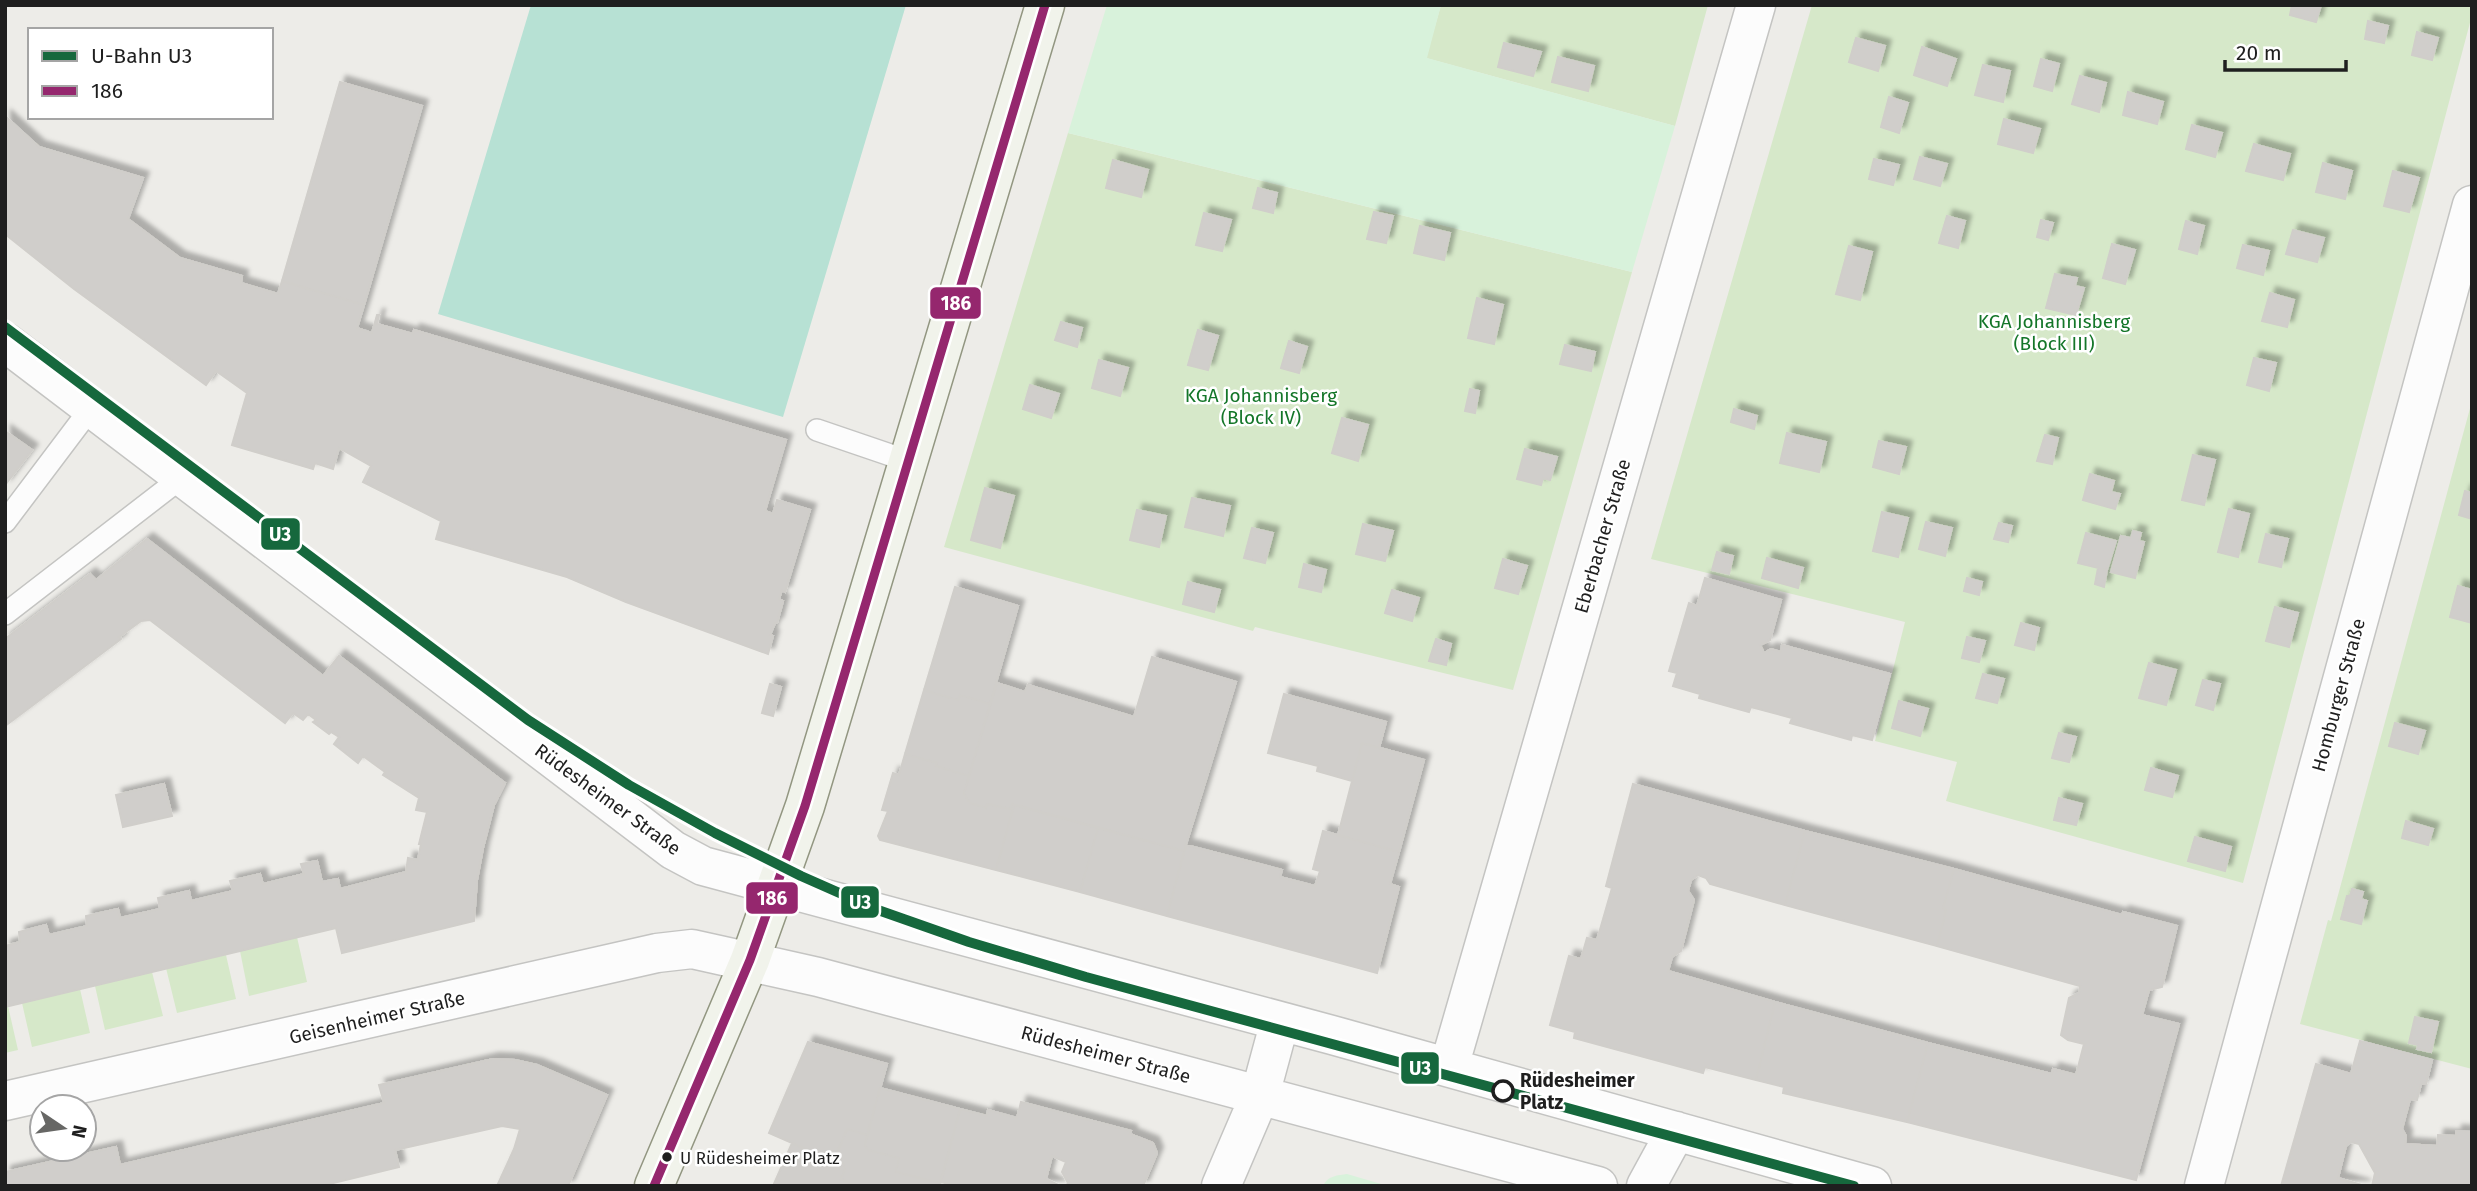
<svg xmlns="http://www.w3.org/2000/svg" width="2477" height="1191" font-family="'Fira Sans',sans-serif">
	<defs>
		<filter id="shadow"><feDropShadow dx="6" dy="-6" stdDeviation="2" flood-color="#0004"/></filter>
	</defs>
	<rect width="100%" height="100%" fill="#edece8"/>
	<!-- grass -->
	<path fill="#d6e8c9" d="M1441 5H1708L1675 126 1426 58Z
		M1812 5H2472V15L2243 883 1946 801 1957 762 1875 741 1905 622 1651 559Z
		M1068 133 1632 272 1513 690 1255 627 1253 631 944 547Z
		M2472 401V1069L2300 1024 2328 920 2331 921Z
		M297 937 307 982 249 996 240 951Z
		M226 955 236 999 177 1013 166 968Z
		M152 972 163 1016 105 1030 95 986Z
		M80 989 90 1033 32 1047 22 1003Z
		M8 1006 18 1050 5 1053V1007Z"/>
	<!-- park -->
	<path fill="#d8f2db" d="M1107 5H1441L1427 58 1675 126 1632 272 1068 133Z
		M1347 1174 1388 1186H1323C1327 1176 1338 1175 1347 1174Z"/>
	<!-- pitch -->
	<path fill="#b7e1d4" d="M531 5H906L783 417 438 314Z"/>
	<!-- building -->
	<path fill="#d0cecb" stroke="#d0ceca" stroke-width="2" filter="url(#shadow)" d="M2292 5H2321L2316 22 2290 15Z
		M2368 21 2388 26 2384 43 2365 39Z
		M2417 32 2438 38 2432 60 2412 55Z
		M1856 38 1885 46 1878 71 1849 62Z
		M1504 43 1541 52 1533 76 1498 67Z
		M1922 47 1956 59 1947 86 1914 75Z
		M1558 57 1594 66 1588 91 1552 82Z
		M2041 59 2059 64 2052 91 2034 86Z
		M1983 65 2010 71 2003 102 1975 95Z
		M2080 76 2106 83 2099 112 2072 104Z
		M340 82 422 106 364 305 282 281Z
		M2128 92 2163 102 2157 124 2123 115Z
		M1889 97 1908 103 1899 133 1881 127Z
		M5 116 39 147 143 178 128 219 180 258 242 276 241 283 278 294 282 281 364 305 357 328 372 333 377 315H379L377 324 413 334 414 330 786 440 765 511 773 514 777 500 810 510 785 592 782 590 779 599 783 601 777 623H775L770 635 773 636 768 654 626 602 567 577 436 539 441 521 363 482 371 466 339 448 333 469 315 463 313 469 232 445 247 393 216 371 206 385 74 289 5 234Z
		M2004 119 2040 129 2033 153 1998 144Z
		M2192 125 2222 133 2215 157 2186 149Z
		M2254 144 2290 154 2283 180 2246 171Z
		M1920 157 1947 164 1940 186 1914 179Z
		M1874 159 1899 165 1893 185 1869 179Z
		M1113 160 1148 170 1141 197 1106 188Z
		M2323 163 2352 171 2345 199 2316 192Z
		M2393 171 2419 178 2409 212 2384 206Z
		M1258 188 1277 193 1273 213 1253 208Z
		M1374 212 1393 216 1386 243 1367 239Z
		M1204 213 1231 220 1222 251 1196 245Z
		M1947 216 1965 221 1958 248 1939 243Z
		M2041 220 2053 223 2048 240 2037 237Z
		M2186 221 2204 226 2197 254 2179 249Z
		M1420 226 1450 233 1444 260 1414 253Z
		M2293 230 2324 238 2317 262 2286 254Z
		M2112 244 2135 250 2125 284 2103 278Z
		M2243 245 2269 251 2263 275 2237 268Z
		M1849 246 1872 252 1860 300 1836 294Z
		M2055 274 2077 278 2075 286 2084 288 2076 315 2046 308Z
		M2270 293 2294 300 2287 327 2262 321Z
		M1477 298 1503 305 1494 344 1468 338Z
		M1061 322 1082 328 1077 347 1055 340Z
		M1198 330 1218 336 1208 370 1188 365Z
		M1289 341 1307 347 1299 373 1281 368Z
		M1565 345 1595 352 1591 371 1560 364Z
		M2254 358 2276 363 2269 391 2247 385Z
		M1099 360 1128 368 1120 396 1092 388Z
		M1030 385 1059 394 1051 418 1023 409Z
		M1470 389 1479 391 1475 413 1465 411Z
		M1734 409 1757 416 1754 429 1731 422Z
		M1342 418 1368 425 1358 461 1332 453Z
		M5 431 32 450 5 485Z
		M1787 433 1826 442 1819 472 1780 463Z
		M2045 435 2058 438 2052 464 2037 461Z
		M1879 441 1906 447 1899 474 1873 467Z
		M1525 449 1557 457 1550 480 1543 478 1541 485 1517 479Z
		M2193 455 2215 460 2204 505 2182 500Z
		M2090 474 2114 481 2111 492 2120 494 2115 509 2083 500Z
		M985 488 1014 496 1000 548 971 540Z
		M2465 491 2472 493V519L2459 515Z
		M1192 498 1230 506 1223 536 1185 527Z
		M2229 509 2249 514 2238 557 2218 552Z
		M1137 510 1166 516 1159 547 1130 540Z
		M1882 512 1908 518 1898 557 1873 551Z
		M1926 522 1952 528 1945 556 1919 549Z
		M1999 523 2012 526 2008 542 1994 539Z
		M1363 524 1393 531 1385 561 1356 554Z
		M1252 528 1273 533 1265 563 1244 558Z
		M2133 531 2141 533 2139 541 2144 542 2135 578 2111 572 2121 536 2131 538Z
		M2086 533 2116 541 2107 570 2078 563Z
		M2266 534 2288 539 2281 567 2259 562Z
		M147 539 323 676 339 656 505 783 494 805 483 848 477 880 474 921 342 953 336 928 5 1007V946L20 942 19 932 46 925 49 935 87 926 86 916 118 909 120 918 160 909 158 898 189 891 191 901 233 891 230 881 260 874 263 884 304 874 301 864 317 861 322 882 338 879 340 889 406 872 408 858 418 860 421 844H419L427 812 416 810 419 798 383 775 385 772 363 756 358 763 334 744 339 737 331 732 329 734 313 722 316 720 308 714 303 720 293 713 285 723 150 620 141 621 119 637 121 639 5 726V639L90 574 96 580Z
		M1717 552 1733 556 1729 574 1712 570Z
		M1767 558 1803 568 1798 588 1762 578Z
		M1503 559 1527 566 1518 594 1495 588Z
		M1304 564 1326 570 1321 592 1299 587Z
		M2098 568 2107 570 2104 587 2095 584Z
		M1705 578 1781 600 1770 640 1760 645 1764 653 1771 649 1781 652 1782 645 1890 674 1872 740 1852 735 1851 740 1790 723 1792 718 1751 707 1749 712 1699 698 1700 694 1673 686 1677 673 1669 671 1689 603 1697 606Z
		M1967 578 1982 582 1979 595 1964 591Z
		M1188 582 1220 590 1214 612 1183 604Z
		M2458 586 2472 590V623L2450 617Z
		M955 587 1018 606 990 704 960 695 958 700 924 690Z
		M1392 590 1419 598 1412 621 1385 613Z
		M2275 607 2298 613 2289 647 2266 641Z
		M2021 623 2039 628 2034 650 2015 645Z
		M1967 637 1985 641 1979 662 1962 658Z
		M1436 639 1451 644 1446 665 1429 661Z
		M1152 657 1236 682 1184 851 1012 804 1010 809 987 804 986 808 970 803 964 793 997 683 1025 692 1028 685 1134 717Z
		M2149 663 2176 670 2166 705 2139 698Z
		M1983 674 2004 679 1997 703 1976 698Z
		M2203 680 2220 684 2213 710 2196 705Z
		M770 684 781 687 773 716 762 713Z
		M924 690 958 700 960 695 990 704 969 776 936 766 937 763 905 754Z
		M1284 694 1386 722 1379 748 1362 743 1352 781 1317 771 1318 766 1268 753Z
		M1899 701 1928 709 1920 736 1892 728Z
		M2395 723 2425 731 2418 754 2389 746Z
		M2059 733 2076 737 2069 762 2052 758Z
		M1362 743 1424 760 1399 852 1338 835Z
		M905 754 937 763 936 766 969 776 964 793 970 803 986 808 987 804 1010 809 1012 804 1014 805 996 870 880 840 878 836 888 811 882 810 893 773 899 775Z
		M2151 768 2178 776 2172 797 2145 790Z
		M164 784 172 816 123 827 116 795Z
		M1633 784 1805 831 1785 905 1710 884 1706 878 1698 875 1691 880 1688 891 1694 900 1681 951 1672 957 1668 971 1775 1002 1756 1080 1705 1067 1703 1073 1574 1038 1575 1032 1550 1025 1569 956 1581 959 1587 938 1597 940 1612 888 1606 886Z
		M2059 798 2082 804 2076 825 2054 820Z
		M1014 805 1098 828 1080 892 996 870Z
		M2406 821 2433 829 2428 845 2402 838Z
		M1098 828 1184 851 1167 916 1080 892Z
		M1323 831 1399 852 1390 884 1399 887 1377 973 1167 916 1186 845 1282 870 1280 877 1315 886 1320 871 1313 869Z
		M1805 831 1954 869 1943 908 1946 910 1937 946 1785 905Z
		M2195 837 2231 847 2225 871 2188 861Z
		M1954 869 2122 915 2123 912 2177 926 2162 987 2149 990 2142 1015 2179 1024 2136 1180 1907 1122 1928 1043 2052 1074 2053 1069 2076 1075 2084 1044 2068 1040 2061 1035 2069 998 2079 993 2080 986 1937 946 1946 910 1943 908Z
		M2352 889 2363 892 2361 899 2367 901 2361 924 2341 919 2347 896H2350Z
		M1775 1002 1928 1043 1907 1122 1783 1093 1784 1087 1756 1080Z
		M2415 1017 2438 1022 2431 1052 2417 1049 2418 1045 2409 1043Z
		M2360 1041 2432 1060 2426 1084H2421L2417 1100 2410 1099 2402 1129 2406 1136 2405 1144 2437 1146 2438 1135 2456 1136V1131L2472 1132V1186H2372L2375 1173 2359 1144 2351 1142 2346 1146 2338 1178 2365 1186H2281L2316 1064 2351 1074Z
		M808 1042 887 1064 867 1135 847 1129 833 1161 769 1133Z
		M493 1059 515 1060 537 1065 607 1095 568 1186H497L514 1149 520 1129 502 1126 395 1150 399 1167 321 1186H5V1172L116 1147 120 1165 384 1103 379 1085Z
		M880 1088 960 1109 940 1183 896 1172 899 1158 868 1150 865 1145Z
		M1021 1102 1131 1131 1130 1134 1153 1143 1157 1153 1143 1186H1066L1068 1183 1062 1172 1066 1162 1052 1156 1046 1179 1060 1186H956L941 1182 960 1109 987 1116 988 1110 1017 1118Z
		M847 1129 867 1135 865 1145 868 1150 899 1158 896 1172 940 1183 939 1186H850L851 1184 841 1179 845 1169 843 1163 834 1160Z
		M792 1143 833 1161 843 1163 845 1169 841 1179 851 1184 850 1186H773Z"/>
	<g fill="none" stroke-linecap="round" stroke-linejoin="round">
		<defs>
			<path id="lane" d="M817 430 908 461
				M5 522 91 408
				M5 614 181 478"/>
			<path id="street" d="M5 342 673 850 703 866 1332 1035 1872 1186
				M1449 1067 1756 5
				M5 1101 657 953 692 949 818 977 1598 1186
				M1221 1186 1260 1095 1280 1021
				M1646 1186 1676 1131
				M2204 1186 2472 205"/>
			<path id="secondary" d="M654 1186 750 960 805 806 1045 5"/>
		</defs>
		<!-- lane casing -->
		<use href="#lane" stroke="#c4c4c2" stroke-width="24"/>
		<!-- street casing -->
		<use href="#street" stroke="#c4c4c2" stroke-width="41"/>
		<!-- secondary casing -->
		<use href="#secondary" stroke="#929681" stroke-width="41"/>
		<!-- lane -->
		<use href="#lane" stroke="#fcfcfc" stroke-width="21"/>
		<!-- street -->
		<use href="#street" stroke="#fcfcfc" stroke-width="38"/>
		<!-- secondary -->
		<use href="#secondary" stroke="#f1f3eb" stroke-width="38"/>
		<defs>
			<path id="bus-1" d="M654 1186 750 960 805 806 1045 5"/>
		</defs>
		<!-- bus-1 casing -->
		<use href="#bus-1" stroke="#fff" stroke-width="14"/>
		<!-- bus-1 -->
		<use href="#bus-1" stroke="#95276e" stroke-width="9"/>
		<defs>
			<path id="metro-1" d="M5 327 528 720 629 785 715 833 801 876 878 910 969 942 1086 977 1854 1186"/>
		</defs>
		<!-- metro-1 casing -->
		<use href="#metro-1" stroke="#fff" stroke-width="16"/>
		<!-- metro-1 -->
		<use href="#metro-1" stroke="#16683d" stroke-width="10"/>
	</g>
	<!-- markers -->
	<circle fill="#fff" stroke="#1f1f1f" stroke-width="3.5" cx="1503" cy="1091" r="10"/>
	<circle fill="#1f1f1f" stroke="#fff" stroke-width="2.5" cx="667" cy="1157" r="6"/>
	<g text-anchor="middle" stroke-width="5" stroke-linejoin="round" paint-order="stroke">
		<!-- bus labels -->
		<g font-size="17" fill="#1f1f1f" stroke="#fff" text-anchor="start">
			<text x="680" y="1164">U Rüdesheimer Platz</text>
		</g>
		<!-- park labels -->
		<g font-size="19" fill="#147629" stroke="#fff">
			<text x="2054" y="328">KGA Johannisberg<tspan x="2054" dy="22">(Block III)</tspan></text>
			<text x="1261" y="402">KGA Johannisberg<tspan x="1261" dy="22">(Block IV)</tspan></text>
		</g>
		<!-- street labels -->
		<g font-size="19" fill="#1f1f1f" stroke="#fff">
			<text transform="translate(1602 536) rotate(-74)" y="7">Eberbacher Straße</text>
			<text transform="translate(2338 695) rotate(-75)" y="7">Homburger Straße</text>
			<text transform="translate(608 799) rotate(36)" y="7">Rüdesheimer Straße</text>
			<text transform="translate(377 1017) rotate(-13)" y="7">Geisenheimer Straße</text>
			<text transform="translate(1106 1054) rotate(15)" y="7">Rüdesheimer Straße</text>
		</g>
		<!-- stop labels -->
		<g font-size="19" font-weight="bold" fill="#1f1f1f" stroke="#fff" text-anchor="start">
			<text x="1520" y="1087">Rüdesheimer<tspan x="1520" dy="22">Platz</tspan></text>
		</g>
	</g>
	<g stroke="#fff" stroke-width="2.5">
		<rect x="929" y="286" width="53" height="34" rx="7" fill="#95276e"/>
		<rect x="260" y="517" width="41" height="34" rx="7" fill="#16683d"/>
		<rect x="745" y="881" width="54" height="34" rx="7" fill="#95276e"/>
		<rect x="840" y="885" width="40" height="34" rx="7" fill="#16683d"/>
		<rect x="1400" y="1051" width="40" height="34" rx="7" fill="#16683d"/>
	</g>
	<g font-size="19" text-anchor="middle" font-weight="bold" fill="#fff">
		<text x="956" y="310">186</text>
		<text x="280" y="541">U3</text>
		<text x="772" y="905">186</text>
		<text x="860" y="909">U3</text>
		<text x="1420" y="1075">U3</text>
	</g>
	<!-- border -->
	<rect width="2477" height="1191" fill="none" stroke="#1f1f1f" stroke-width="14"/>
	<!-- legend -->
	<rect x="28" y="28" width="245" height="91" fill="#ffffff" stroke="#a5a5a5" stroke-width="2"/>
	<rect x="42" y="51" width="35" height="10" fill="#16683d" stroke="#a5a5a5" stroke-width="2"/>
	<text x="91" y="63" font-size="21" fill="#1f1f1f">U-Bahn U3</text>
	<rect x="42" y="86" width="35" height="10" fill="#95276e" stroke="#a5a5a5" stroke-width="2"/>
	<text x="91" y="98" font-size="21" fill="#1f1f1f">186</text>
	<!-- north arrow -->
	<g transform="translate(63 1128) rotate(103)"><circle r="33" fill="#ffffff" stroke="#a5a5a5" stroke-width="2"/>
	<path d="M0-5L12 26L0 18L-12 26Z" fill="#676765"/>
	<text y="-10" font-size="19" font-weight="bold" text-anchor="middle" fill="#1f1f1f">N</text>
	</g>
	<!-- scale -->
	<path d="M2225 60v10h121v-10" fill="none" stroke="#1f1f1f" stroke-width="3.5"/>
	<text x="2236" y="60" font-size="21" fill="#1f1f1f" stroke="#ffffff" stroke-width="5" paint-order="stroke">20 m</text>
</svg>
